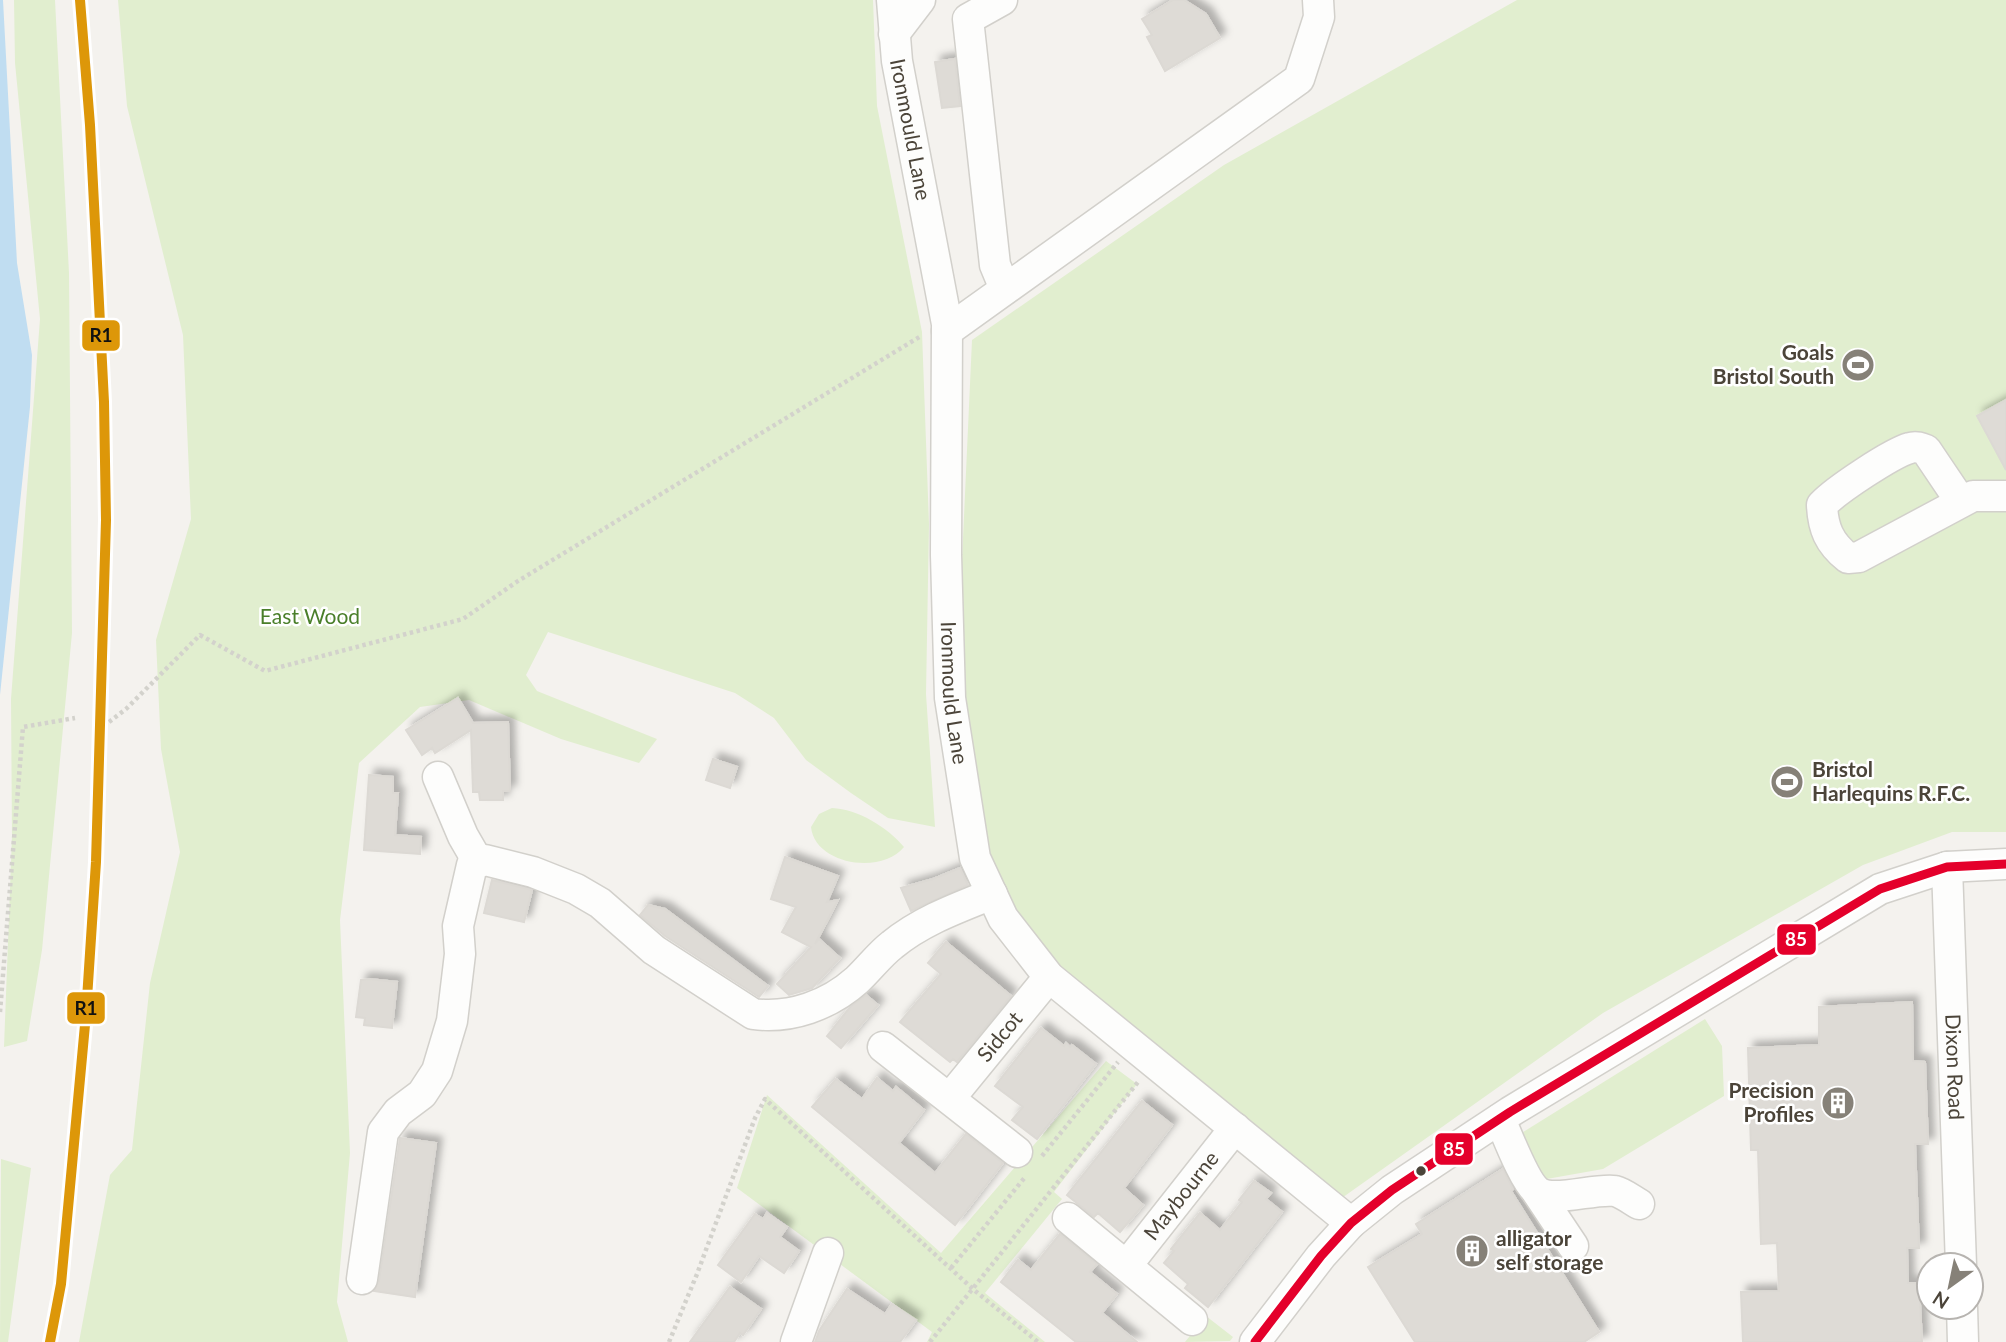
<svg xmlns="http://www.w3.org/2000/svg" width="2006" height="1342" font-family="Lato,sans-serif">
	<defs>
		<filter id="shadow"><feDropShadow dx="6" dy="-6" stdDeviation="3.5" flood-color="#0004"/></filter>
	</defs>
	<rect width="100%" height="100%" fill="#f4f2ee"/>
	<!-- green -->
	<path fill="#e1eecf" d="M14 0H55L69 273 72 633 42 950 27 1041 4 1047 12 836 11 699 40 319 15 63Z
		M118 0H873L877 106 922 332 929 524 926 694 935 827 888 818 851 793 806 760 774 718 735 693 548 632 526 675 537 691 657 739 639 763 561 739 469 700 420 707 359 763 340 920 350 1153 337 1302 348 1342H79L110 1175 132 1150 150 983 180 852 161 749 156 640 191 519 183 335 127 106Z
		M1517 0H2006V832H1952L1863 865 1603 1013 1339 1200 1055 971 999 891 983 853 956 693 972 340 1224 165Z
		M832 808C858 809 887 827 904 847 882 875 815 865 811 827L819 814Z
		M1705 1019 1722 1046 1724 1096 1603 1169 1541 1180 1531 1159 1523 1132Z
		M1106 1061 1137 1084 1054 1192 1062 1199 985 1293 1045 1342H927L932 1332 737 1188 767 1095 941 1253Z
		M1 1159 31 1168 8 1342H0Z
		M1206 1316 1233 1337 1230 1341 1185 1342Z"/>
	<!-- water -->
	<path fill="#c0ddf1" d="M0 0H3L17 263 32 355 30 407 0 695Z"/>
	<!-- building -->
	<path fill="#dedbd6" stroke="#dcd9d4" stroke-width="2" filter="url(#shadow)" d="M1173 0H1184L1206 14 1220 38 1165 71 1147 37 1152 35 1142 19Z
		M955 59 960 106 942 108 935 62Z
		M2006 400V470L1977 416Z
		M458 698 473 723 508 722 510 791H503V800H480L479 792H473L471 730 435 753 432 748 422 755 406 730Z
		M713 759 737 767 730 788 706 780Z
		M369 775 393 777V793H398L395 835 421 837 420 854 364 850Z
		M785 857 838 876 827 902 838 900 815 944 819 939 840 958 812 988 789 995 777 984 811 947 782 932 796 907 771 899Z
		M960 868 968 885 911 911 901 888 933 879Z
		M492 880 532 890 524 922 484 913Z
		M648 905 665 909 768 986 759 997 665 936 640 915Z
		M946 942 1011 996 957 1062 953 1059 950 1062 900 1022 941 974 928 963Z
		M369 979 397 982 392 1028 364 1025 365 1018 356 1017 361 980Z
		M866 995 878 1005 841 1048 827 1036 851 1006Z
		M1912 1002 1913 1061 1925 1062 1928 1144H1915L1919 1248H1907L1908 1283H1919L1922 1342H1743L1741 1292 1779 1291 1777 1243 1761 1244 1758 1150H1751L1748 1048 1819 1045V1007Z
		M1041 1028 1064 1046 1066 1043 1070 1047 1072 1045 1096 1064 1037 1139 1012 1120 1023 1107 995 1086Z
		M877 1078 893 1091 896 1087 924 1110 899 1143 935 1173 966 1134 1003 1163 955 1225 812 1107 836 1079 862 1099Z
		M1142 1101 1172 1125 1124 1188 1143 1205 1120 1232 1098 1213 1094 1217 1067 1195Z
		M400 1138 436 1143 415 1297 374 1291 379 1281Z
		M1503 1169 1513 1189 1511 1191 1599 1332 1584 1342H1415L1368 1267 1422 1234 1416 1224Z
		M1254 1181 1271 1193 1266 1199 1282 1212 1208 1307 1185 1288 1188 1284 1164 1263 1174 1251 1171 1249 1200 1213 1220 1230 1242 1202 1239 1200Z
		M767 1213 787 1227 780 1237 799 1251 784 1273 759 1256 741 1282 718 1265 755 1214 763 1219Z
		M1060 1234 1097 1264 1090 1272 1117 1294 1102 1313 1137 1342H1076L1001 1282 1018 1260 1031 1270Z
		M730 1287 761 1309 743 1335 740 1333 734 1342H690Z
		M847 1289 885 1314 892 1304 916 1320 900 1342H815L819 1331Z"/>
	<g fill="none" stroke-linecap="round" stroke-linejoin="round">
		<defs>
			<g id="minor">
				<path id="s1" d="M892 0 897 61 947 324 946 555 950 698 975 858 1003 918 1049 977 1351 1223"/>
				<path d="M1002 0 968 19 995 265 1005 289"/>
				<path d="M894 34 920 0"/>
				<path d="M947 331 1299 79 1319 17 1318 0"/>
				<path d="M1961 502 1926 450C1921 448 1916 446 1910 448 1892 453 1836 490 1822 505 1823 528 1829 543 1848 558L1859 557 1973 496H2006"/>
				<path d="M438 777 463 836 478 862"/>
				<path id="s2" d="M1947 867 1961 1265"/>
				<path d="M883 1047 1017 1152"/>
				<path id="s3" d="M950 1098 1049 977"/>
				<path d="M1500 1119C1507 1135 1525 1183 1538 1192 1554 1203 1594 1188 1615 1191 1623 1193 1632 1200 1639 1204"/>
				<path d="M1537 1192 1573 1246"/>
				<path d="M1068 1218 1192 1320"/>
				<path id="s4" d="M1127 1265 1235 1128"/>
				<path d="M362 1279 383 1132 398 1112 422 1094 437 1071 452 1021 460 954 458 926 472 865 485 860 533 872 576 889 600 903 654 950 753 1014C791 1019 829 1005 857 980 869 969 879 955 892 945 921 921 957 908 992 894"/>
				<path d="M1962 1307 1963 1342"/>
				<path d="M796 1342 828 1253"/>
				<path d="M1255 1342 1321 1256 1351 1223 1392 1190 1510 1112 1880 889 1947 867 2006 864"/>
			</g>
		</defs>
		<!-- minor casing -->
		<use href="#minor" stroke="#d2d0cb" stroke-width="33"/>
		<!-- path -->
		<path stroke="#d3d2cc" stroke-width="4.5" stroke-dasharray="3.5 3.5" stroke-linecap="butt" d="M109 722 126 709 200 635 265 671 463 619 518 581 921 336
			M0 1012 23 727 75 718
			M1042 1156 1118 1062
			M951 1268 1026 1176
			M669 1342 697 1274 755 1118 765 1099 974 1290 1038 1342
			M930 1342 1138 1082"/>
		<!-- minor -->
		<use href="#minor" stroke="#fdfdfc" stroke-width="30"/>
		<defs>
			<path id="bus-1" d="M1255 1342 1321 1256 1351 1223 1392 1190 1510 1112 1880 889 1947 867 2006 864"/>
		</defs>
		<!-- bus-1 casing -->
		<use href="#bus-1" stroke="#fff" stroke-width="14"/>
		<!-- bus-1 -->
		<use href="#bus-1" stroke="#e4002b" stroke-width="9"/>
		<defs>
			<path id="rail-1" d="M50 1342 61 1284 86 1014 96 862 106 520 104 402 90 125 80 0"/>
		</defs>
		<!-- rail-1 casing -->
		<use href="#rail-1" stroke="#fff" stroke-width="16"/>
		<!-- rail-1 -->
		<use href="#rail-1" stroke="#dd9709" stroke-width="10"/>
	</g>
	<!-- icons -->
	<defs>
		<symbol id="stadium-disc" viewBox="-11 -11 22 22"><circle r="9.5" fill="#868178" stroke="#fff"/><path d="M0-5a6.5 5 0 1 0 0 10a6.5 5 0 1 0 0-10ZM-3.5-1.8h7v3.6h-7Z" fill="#fff"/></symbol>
		<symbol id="building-disc" viewBox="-11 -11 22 22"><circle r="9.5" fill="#868178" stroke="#fff"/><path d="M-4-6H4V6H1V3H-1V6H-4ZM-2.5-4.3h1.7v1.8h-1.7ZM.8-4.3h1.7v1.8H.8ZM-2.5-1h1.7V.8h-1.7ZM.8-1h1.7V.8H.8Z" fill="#fff"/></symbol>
	</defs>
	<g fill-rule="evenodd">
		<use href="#stadium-disc" x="1839" y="346" width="38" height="38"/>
		<use href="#stadium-disc" x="1768" y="763" width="38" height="38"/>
		<use href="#building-disc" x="1819" y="1084" width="38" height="38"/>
		<use href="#building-disc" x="1453" y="1232" width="38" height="38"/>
	</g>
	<!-- markers -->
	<circle fill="#4b4439" stroke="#fff" stroke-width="2.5" cx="1421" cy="1171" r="6"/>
	<g text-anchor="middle" stroke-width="5" stroke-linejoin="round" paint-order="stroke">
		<!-- street labels -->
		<g font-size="21" fill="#4b4439" stroke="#fff">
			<text dy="7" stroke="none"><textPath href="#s1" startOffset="131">Ironmould Lane</textPath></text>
			<text dy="7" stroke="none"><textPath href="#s1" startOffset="698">Ironmould Lane</textPath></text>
			<text dy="7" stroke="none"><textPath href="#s3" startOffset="79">Sidcot</textPath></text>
			<text dy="7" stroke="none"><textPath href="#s2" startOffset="200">Dixon Road</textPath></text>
			<text dy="7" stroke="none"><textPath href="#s4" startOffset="88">Maybourne</textPath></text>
		</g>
		<!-- poi labels -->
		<g font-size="21" font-weight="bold" fill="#4b4439" stroke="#fff" text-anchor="end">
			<text x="1834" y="360">Goals<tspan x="1834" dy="24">Bristol South</tspan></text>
			<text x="1812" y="777" text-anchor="start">Bristol<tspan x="1812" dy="24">Harlequins R.F.C.</tspan></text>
			<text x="1814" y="1098">Precision<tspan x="1814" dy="24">Profiles</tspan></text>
			<text x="1496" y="1246" text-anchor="start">alligator<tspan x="1496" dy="24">self storage</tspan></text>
		</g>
		<!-- park labels -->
		<g font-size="21" fill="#4a7f2a" stroke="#fff">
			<text x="310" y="624">East Wood</text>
		</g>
	</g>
	<g stroke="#fff" stroke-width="2.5">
		<rect x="81" y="319" width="40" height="33" rx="7" fill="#dd9709"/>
		<rect x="1776" y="923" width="41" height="33" rx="7" fill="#e4002b"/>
		<rect x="66" y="991" width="40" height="34" rx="7" fill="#dd9709"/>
		<rect x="1434" y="1132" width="40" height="34" rx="7" fill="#e4002b"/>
	</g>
	<g font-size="19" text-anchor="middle" font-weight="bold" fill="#fff">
		<text x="1796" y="946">85</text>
		<text x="1454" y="1156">85</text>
	</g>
	<g font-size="19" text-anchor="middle" font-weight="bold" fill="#111">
		<text x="101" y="342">R1</text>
		<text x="86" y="1015">R1</text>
	</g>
	<!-- north arrow -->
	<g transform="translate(1950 1286) rotate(213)"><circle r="33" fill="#ffffff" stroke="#b7b4b0" stroke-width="2"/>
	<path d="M0-5L12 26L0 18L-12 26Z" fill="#868178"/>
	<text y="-10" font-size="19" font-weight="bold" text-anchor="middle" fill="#4b4439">N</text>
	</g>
</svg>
